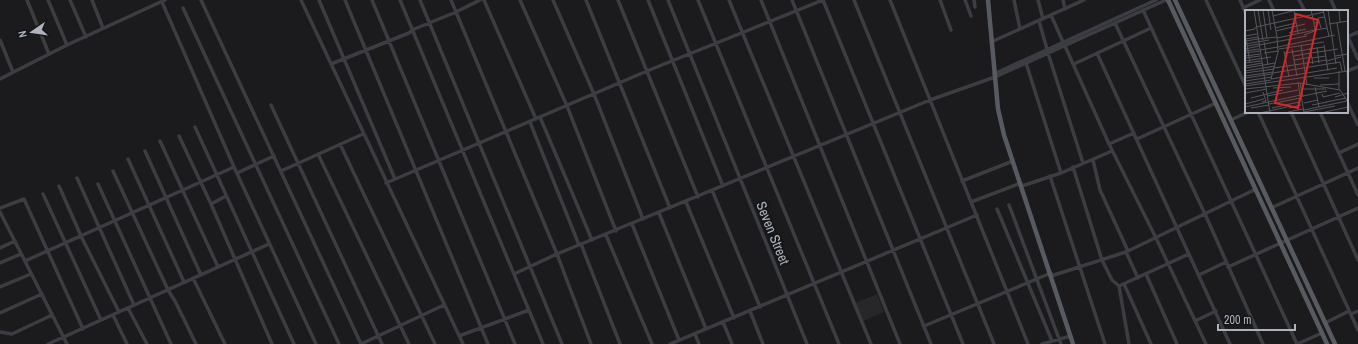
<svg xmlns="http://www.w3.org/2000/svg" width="1358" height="344" font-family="'Archivo Narrow',sans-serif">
	<rect width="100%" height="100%" fill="#1b1b1d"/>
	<!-- built -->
	<path fill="#27272a" d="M877 294 884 312 863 321 855 303Z"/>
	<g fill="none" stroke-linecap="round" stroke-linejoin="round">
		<!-- minor -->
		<path stroke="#3c3d42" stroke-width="3.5" d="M27 0 49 54
			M48 0 67 45 165 0
			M70 0 86 37
			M92 0 103 28
			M201 0 361 344
			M301 0 463 344
			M319 0 395 179
			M345 0 488 344
			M372 0 515 344
			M400 0 543 344
			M420 0 562 344
			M451 0 557 254 591 344
			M484 0 536 119
			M520 0 567 106 616 231
			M553 0 594 94 643 219
			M586 0 670 208
			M618 0 698 197
			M648 0 723 186
			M668 0 807 344
			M698 0 839 344
			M729 0 871 344
			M761 0 900 344
			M792 0 931 344
			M854 0 994 344
			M890 0 1028 344
			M940 0 951 30
			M965 0 971 16
			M974 0 975 7
			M1014 0 1020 29
			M1038 0 1043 19
			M1063 0 1065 9
			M1206 0 1246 87
			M1240 0 1246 14
			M1269 0 1274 11
			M1299 0 1305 11
			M1331 0 1336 11
			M162 2 234 167 316 344
			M183 8 339 344
			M1243 8 1260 0
			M1143 10 1297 344
			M1051 15 1063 42
			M1039 21 1047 49
			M1115 23 1205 214 1263 344
			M1347 35 1358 59
			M1347 37 1358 32
			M0 40 13 72
			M991 42 1084 0
			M1065 46 1109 144 1156 238 1206 344
			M1048 53 1083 163
			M1097 53 1230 344
			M1026 63 1061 173
			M331 64 409 33 412 30 456 12 480 0
			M1074 64 1151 28
			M1347 71 1358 67
			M994 74 1156 0
			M0 79 67 45
			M1347 102 1358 125
			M271 105 382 344
			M1258 112 1358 330
			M1291 112 1358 260
			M1320 112 1358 195
			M540 117 592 240
			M1231 120 1248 112
			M530 122 579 245
			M195 127 294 344
			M179 136 211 204 272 344
			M1137 139 1216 103
			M160 141 218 267
			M340 144 435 344
			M1109 144 1134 133
			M145 151 201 275
			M1339 153 1358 144
			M318 154 409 344
			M128 159 184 282
			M1093 160 1100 190 1128 251
			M1073 167 1102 260 1112 280 1119 286 1129 344
			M113 171 168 290 175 301 196 344
			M281 171 363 134
			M237 173 274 156
			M1050 176 1105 344
			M77 178 134 305
			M962 181 1013 161
			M386 183 647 71 823 0 963 344
			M98 184 171 344
			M59 186 81 236 119 312
			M1022 186 1061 173 1112 151
			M712 190 760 307
			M43 194 101 320
			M686 202 734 318
			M971 202 1021 183
			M211 204 226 196
			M1009 205 1061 344
			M0 208 24 199 83 329
			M1271 208 1358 168
			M997 209 1052 341
			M0 212 67 344
			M659 213 706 329
			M632 224 679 340
			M606 235 652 344
			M581 244 620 344
			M0 248 15 241
			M1126 252 1138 278
			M25 261 234 167
			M0 263 21 254
			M1228 267 1358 208
			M514 274 557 254 930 100 995 77 1166 0
			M1146 274 1177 344
			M1199 275 1226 262
			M1051 276 1126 252 1256 189
			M193 278 225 344
			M1124 284 1151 344
			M1119 286 1189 254
			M0 287 31 274
			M128 308 147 344
			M750 311 763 344
			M0 313 42 294
			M1351 314 1358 311
			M113 315 127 344
			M1195 321 1216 311
			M723 322 732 344
			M1325 323 1349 311
			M924 326 1051 273
			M0 332 12 334 52 315
			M695 334 699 344
			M459 336 529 310
			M48 344 269 244
			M361 344 444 305
			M670 344 977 215
			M1042 344 1071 336
			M1297 344 1322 333"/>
		<!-- major -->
		<path stroke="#585a61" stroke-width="4.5" d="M988 0 998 109 1004 135 1073 344
			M1168 0 1327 344
			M1175 0 1335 344"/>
	</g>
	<g text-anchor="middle" stroke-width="4" stroke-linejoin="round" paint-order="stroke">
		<!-- street labels -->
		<g font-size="14" fill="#aeb2bc" stroke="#151618">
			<text transform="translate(773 233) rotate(68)" y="5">Seven Street</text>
		</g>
	</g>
	<!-- overview -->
	<g transform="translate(1245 10)">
		<rect width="103" height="103" fill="#1b1b1d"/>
		<path fill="none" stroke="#56575d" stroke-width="1" d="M9 0 25 103M13 0 18 30M18 0 22 28M23 0 26 20M66 0 69 13M78 0 84 26M83 0 91 54M94 0 95 12M49 1 53 23M28 6 51 0M74 12 69 13 70 20 82 18M92 13 100 61M84 14 103 11M11 17 79 2M30 18 51 13M76 18 73 8 80 7M0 21 10 19V17M31 21 60 14M44 23 61 19M59 25 72 20M0 26 12 24M32 28 70 20M0 29 13 27M1 29 5 53M13 29 32 27 27 0M1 31 13 29M19 32 23 55M0 34 24 30M14 35 62 26M56 35 62 75M79 35 83 61M2 36 14 34M33 37 90 25M72 37 74 53M65 38 68 54M0 39 14 36M34 39 79 32M47 39 52 66M15 40 33 37M0 41 14 39M39 41 44 67M80 41 93 39M0 43 15 41M19 43 34 41M40 43 79 37M66 43 80 41M0 46 15 44M49 46 66 43M90 46 103 44M0 48 15 46M67 48 81 46M49 50 67 47M0 51 26 47M82 51 96 47M0 53 16 51M0 56 17 53M0 58 30 53M29 58 82 50M0 61 30 56M94 61V79M102 61 103 78M0 63 29 59M28 63 95 52 97 61M0 66 28 62M0 68 27 64M69 68H84M26 69 92 58M26 69 33 42 32 27M0 71 27 67M53 72 55 86M55 73 58 87M0 74 26 70M75 75 94 74M0 76 103 61M70 77 74 97M28 78 46 77M0 79 55 73 95 80 103 92M56 79H81M0 83 22 79M77 84 78 87 95 83M22 86 53 80M58 86 82 81M90 87 103 83M6 88 38 80M17 92 21 91 18 82M81 92 101 88M59 93 73 90M0 94 19 89M24 94 56 88M67 95 82 92M83 95 102 91M0 97 56 85 59 103M6 98 24 95M27 98 54 92M44 98 56 95M59 100 83 95M43 102 58 99M59 102 90 96M80 102 103 97M15 103 42 97"/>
		<path fill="#d62828" fill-opacity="0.15" stroke="#d62828" stroke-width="2" d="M51 4 73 10 53 98 30 93Z"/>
		<rect width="103" height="103" fill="none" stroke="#aeb2bc" stroke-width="2"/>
	</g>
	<!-- north arrow -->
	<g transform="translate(32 32) rotate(257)" stroke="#151618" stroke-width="3" paint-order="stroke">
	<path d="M0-3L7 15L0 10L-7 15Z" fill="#aeb2bc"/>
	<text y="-6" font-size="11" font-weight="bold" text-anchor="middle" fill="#aeb2bc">N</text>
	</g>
	<!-- scale -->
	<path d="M1218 324v6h77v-6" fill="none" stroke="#aeb2bc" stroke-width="2"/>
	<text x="1224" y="324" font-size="12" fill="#aeb2bc" stroke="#151618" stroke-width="3" paint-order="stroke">200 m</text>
</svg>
